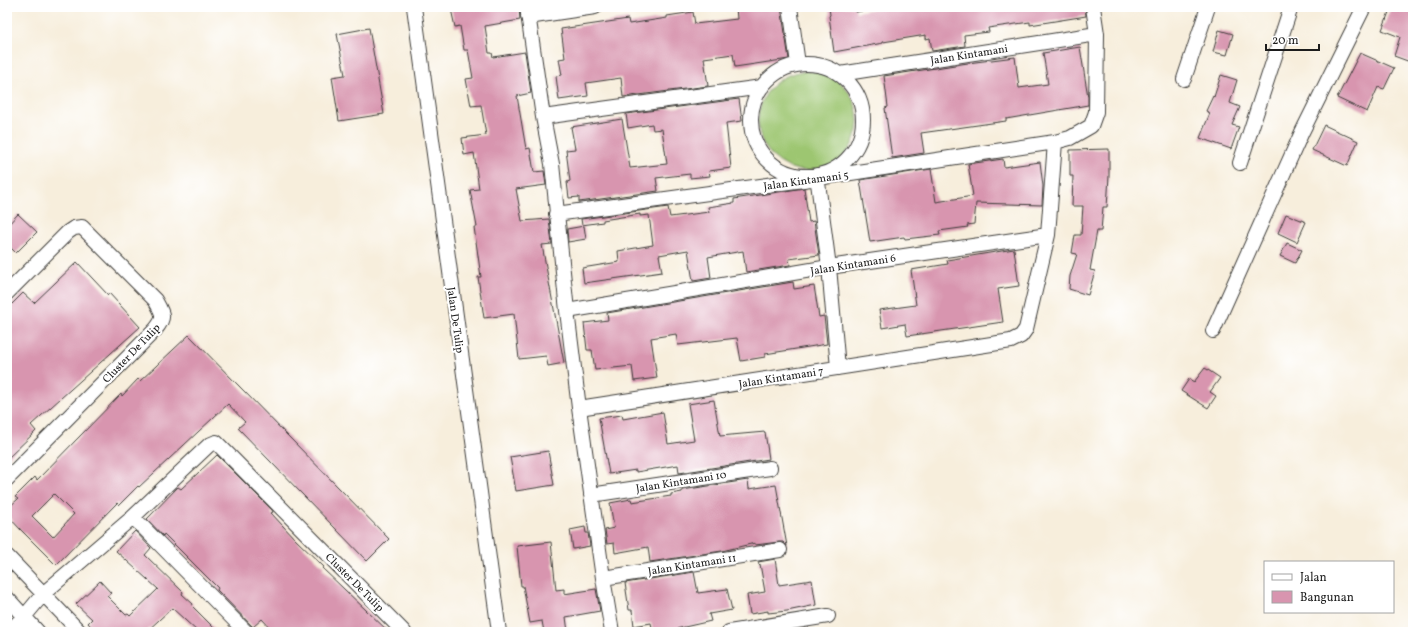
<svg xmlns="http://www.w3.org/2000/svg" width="1420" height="639" font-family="Vollkorn,serif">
	<rect width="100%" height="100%" fill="#fff"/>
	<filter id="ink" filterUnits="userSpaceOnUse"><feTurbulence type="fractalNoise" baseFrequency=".025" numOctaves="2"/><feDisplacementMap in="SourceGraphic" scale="8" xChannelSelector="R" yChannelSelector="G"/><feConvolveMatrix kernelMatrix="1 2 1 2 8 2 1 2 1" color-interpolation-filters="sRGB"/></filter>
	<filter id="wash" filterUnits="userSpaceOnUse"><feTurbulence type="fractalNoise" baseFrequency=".012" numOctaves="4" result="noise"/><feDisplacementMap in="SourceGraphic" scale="16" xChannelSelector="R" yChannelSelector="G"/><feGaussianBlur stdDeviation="0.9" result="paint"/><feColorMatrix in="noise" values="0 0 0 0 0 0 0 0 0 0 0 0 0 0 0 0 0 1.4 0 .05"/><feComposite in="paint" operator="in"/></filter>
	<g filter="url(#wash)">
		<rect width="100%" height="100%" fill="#f7eedc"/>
		<!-- green -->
		<path fill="#9dc671" stroke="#5c7146" d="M758 121a50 50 0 1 1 100 0a50 50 0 1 1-100 0Z"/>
		<g id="blocks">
			<!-- building -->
			<path fill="#d895af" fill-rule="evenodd" d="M461 7H519L520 20 485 26 489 53H492L493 57 525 52 531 93 517 96 526 149 530 148 534 172 544 171 546 185 516 189 522 221 549 219 552 244 542 245 564 363 548 366 546 356 519 359 514 314 484 318 478 277H481L474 227H477L470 190 479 189 474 153 464 155 462 138 486 135 481 105 471 106 466 79 473 78 468 50H464L460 26 455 27 451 9Z
				M736 7H781L789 59 735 67 733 54 704 58 708 86 623 97 621 78 586 83 588 96 559 100 556 76 562 75 559 59 565 58 561 29 628 19 629 24 667 18V16L693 12 695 24 737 19Z
				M829 7H855L856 12 886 7H1085L1086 16 1030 25V22L988 28 989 32 964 35 965 46 932 51 930 38 926 39V35L883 42V43L834 52 829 16 830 15Z
				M1391 7H1413V63L1394 56 1400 37 1382 30Z
				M369 28 384 114 339 121 332 77 345 75 337 34Z
				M1219 30 1233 34 1227 55 1213 52Z
				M1080 47 1088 97V105L1006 119V121L921 133 924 153 892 158 885 108 888 107 884 76 968 63 1015 57 1019 88 1048 84 1043 53Z
				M1360 53 1394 68 1384 89 1378 87 1367 112 1337 98Z
				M1221 75 1237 80 1230 103 1240 107 1232 125 1239 127 1231 149 1200 138 1210 113 1206 111 1213 96 1214 97Z
				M739 99 742 121 726 123 731 168 709 171 710 176 690 178V174L656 178 658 191 579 202V197L569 198 567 182 570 181 566 150 575 149 571 127 622 119 630 168 667 164 662 129 653 130 652 124 628 128 626 114Z
				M1324 125 1358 141 1347 166 1312 150Z
				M1109 149V176L1107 207H1103L1101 231H1097L1090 270 1095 271 1088 295 1069 289 1070 276 1077 254 1072 253 1075 235H1081L1083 206H1072L1073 176H1070V150Z
				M1003 159 1004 167 1040 162 1043 186 1042 205 976 203 974 224 967 225 968 227 939 231 940 235 905 239 904 237 870 242 860 180 931 169 936 202 973 196 968 164Z
				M804 188 809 222 814 221 819 255 789 259 790 265 746 272 743 251 708 257 711 278 693 281 688 250 659 255 662 272 584 283 582 268 619 262 618 251 653 245 649 215 640 216V214L603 220V222L582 225 581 219 668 207 670 217 709 212 708 207 734 203V199Z
				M18 214 37 232 16 253 7 244V226Z
				M1286 214 1306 222 1297 242 1278 233Z
				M584 226 586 239 568 242 567 229Z
				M1287 243 1302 250 1295 263 1280 256Z
				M1014 249 1019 286 998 289 1003 322 907 336 905 324 882 328 879 310 916 305 911 270 948 264 947 260Z
				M77 262 108 295 109 293 140 327 31 425 36 431 7 459V309L23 293 34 303Z
				M793 282 794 289 814 286 819 317 824 316 827 344 765 354V357L741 361 737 338 678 345 676 334 651 338 657 378 634 381 632 366 595 370 592 350H587L584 323 608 320 607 313Z
				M189 335 389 539 367 561 238 428 245 422 228 404 139 487 138 486 119 505 117 503 56 565 21 530 7 515V509L18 499 15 497 35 477 37 480 121 394 122 396 138 379 140 381ZM54 494 74 514 53 537 32 516Z
				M1205 368 1220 378 1210 392 1216 396 1208 408 1181 391 1189 379 1194 382Z
				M714 400 720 436 765 432 769 459 679 473 678 465 636 472V470L609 474 599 418 622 415 623 419 663 412 668 444 694 440 688 404Z
				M548 451 554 485 516 491 510 457Z
				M217 455 272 510 273 512 271 513 295 539 324 567 322 568 389 632H274L262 619 253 627 217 590 218 588 164 534 163 536 147 519 178 487 181 489Z
				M748 480 749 489 776 485 787 546 783 542H779L755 545V543L722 551 650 562 648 547 615 553 614 543 607 544 605 530 614 528 610 503 631 499 632 502 671 496V494L682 492V490Z
				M585 527 586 533H588L590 546 573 549 570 530Z
				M135 531 151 548 145 555 183 592 182 594 193 604 192 606 218 632H198L172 608 146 632H96L88 623 92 619 76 604 100 581 111 593 107 596 126 615 128 614 130 616 158 589 116 551Z
				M551 542 556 590 564 589V594L596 589 600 611 566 617 568 632H544L542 621 530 623 523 586H521L517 546Z
				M775 559 779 585 812 580 816 605 787 611 768 613V611L750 614 747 595 765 592 760 564 759 565 758 562Z
				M694 572 698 593 727 589 732 610 709 614 711 621 667 631 653 632 651 623 634 626 632 610H629L625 583Z"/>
		</g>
	</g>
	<g filter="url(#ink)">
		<use href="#blocks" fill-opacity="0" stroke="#3d3c39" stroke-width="1"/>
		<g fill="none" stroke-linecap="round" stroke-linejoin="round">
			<defs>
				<path id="street" d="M414 7 499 632
					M527 7 543 117 552 164 567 311 579 408 603 578 612 632
					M790 7 798 64
					M528 17 595 7
					M751 120a56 56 0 1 1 112 0a56 56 0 1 1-112 0Z
					M840 74 1097 34
					M1184 79 1208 7
					M543 117 762 87
					M1240 163 1291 7
					M817 175 829 267 838 368
					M556 214 818 178 1055 142 1070 138 1091 126 1096 112 1097 34 1093 7
					M7 293 68 232 74 228 82 227 155 300C163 314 166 317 155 330L7 479
					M567 311 829 267 1048 235
					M1213 331 1302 132 1364 7
					M579 408 1011 341 1021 336 1026 329 1048 235 1055 142
					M591 495 770 468
					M133 517 246 632
					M7 556 80 632
					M603 578 780 550
					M7 598 38 632
					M8 632 24 617 44 593 133 517 209 445 216 442 404 632
					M729 632 828 616"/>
			</defs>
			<!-- street casing -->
			<use href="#street" stroke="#3d3c39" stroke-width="16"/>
			<!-- street -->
			<use href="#street" stroke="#fff" stroke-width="14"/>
		</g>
	</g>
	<g text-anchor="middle" stroke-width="4" stroke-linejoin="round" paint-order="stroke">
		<!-- street labels -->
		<g font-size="11" fill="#1c1c1c" stroke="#fff">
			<text transform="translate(969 54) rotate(-9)" y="4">Jalan Kintamani</text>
			<text transform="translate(806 180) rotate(-8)" y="4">Jalan Kintamani 5</text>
			<text transform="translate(853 264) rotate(-9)" y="4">Jalan Kintamani 6</text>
			<text transform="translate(456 320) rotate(82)" y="4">Jalan De Tulip</text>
			<text transform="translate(131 353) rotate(-46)" y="4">Cluster De Tulip</text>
			<text transform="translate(781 377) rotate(-9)" y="4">Jalan Kintamani 7</text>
			<text transform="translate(681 481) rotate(-9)" y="4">Jalan Kintamani 10</text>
			<text transform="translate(692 564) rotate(-9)" y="4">Jalan Kintamani 11</text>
			<text transform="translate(355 582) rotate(45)" y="4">Cluster De Tulip</text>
		</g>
	</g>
	<!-- margin -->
	<rect width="1420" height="639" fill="none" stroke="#fff" stroke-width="24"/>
	<!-- legend -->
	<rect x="1264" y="561" width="130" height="52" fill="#ffffff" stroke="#a4a4a4"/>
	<rect x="1272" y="574" width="20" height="6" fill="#ffffff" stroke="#a4a4a4"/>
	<text x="1300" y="581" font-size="12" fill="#1c1c1c">Jalan</text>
	<rect x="1272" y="591" width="20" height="12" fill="#d895af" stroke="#a4a4a4"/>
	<text x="1300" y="601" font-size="12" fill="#1c1c1c">Bangunan</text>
	<!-- scale -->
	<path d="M1266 44v6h53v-6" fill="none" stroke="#1c1c1c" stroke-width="2"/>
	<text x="1272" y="44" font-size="12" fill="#1c1c1c" stroke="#ffffff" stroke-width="3" paint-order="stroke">20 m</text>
</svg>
